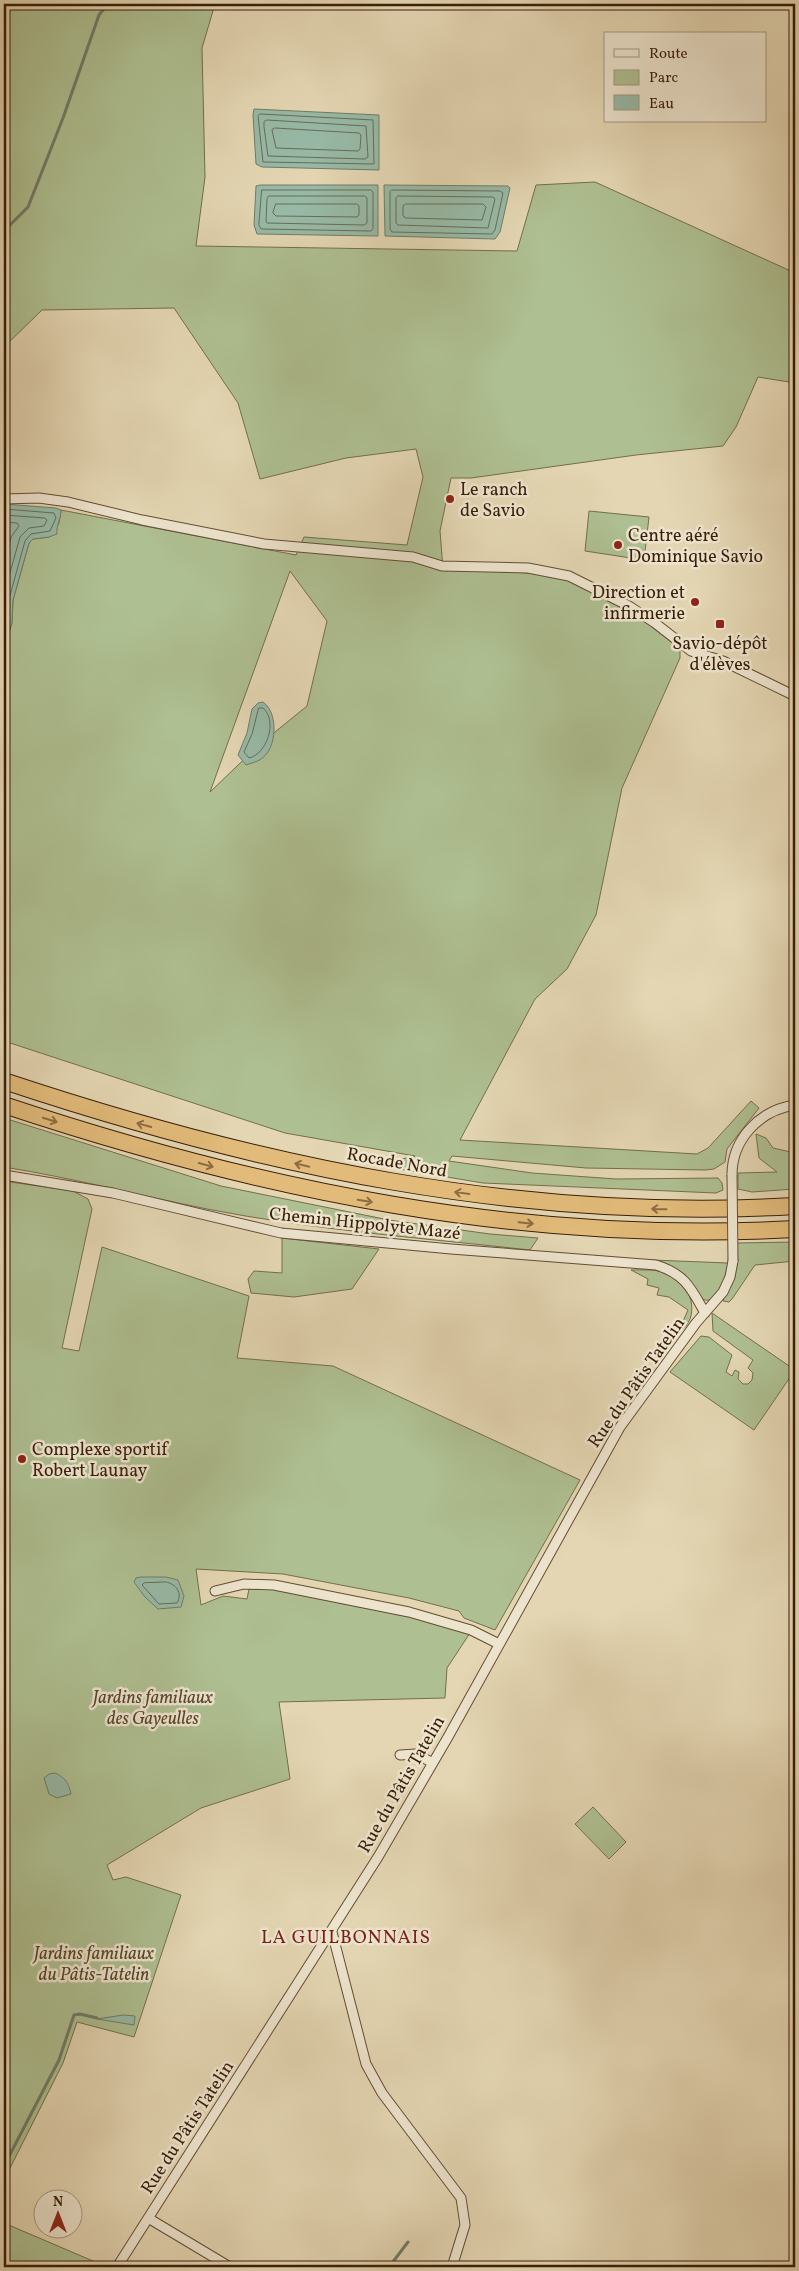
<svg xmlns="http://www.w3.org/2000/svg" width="799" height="2271" font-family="Vollkorn,serif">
	<rect width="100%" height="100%" fill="#e4d6b3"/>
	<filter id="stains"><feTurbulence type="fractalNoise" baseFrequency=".004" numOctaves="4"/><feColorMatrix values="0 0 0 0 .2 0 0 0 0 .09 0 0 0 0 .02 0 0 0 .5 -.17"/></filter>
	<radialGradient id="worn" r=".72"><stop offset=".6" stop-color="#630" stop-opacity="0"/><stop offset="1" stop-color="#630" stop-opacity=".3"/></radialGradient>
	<!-- green -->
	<path fill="#aebf91" stroke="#746e4c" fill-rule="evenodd" d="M4 4H215L202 48 205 177 196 246 517 251 536 185 595 182 795 273V383L758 377 736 427 723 446 636 455 471 478H451L440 531 443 569 528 573 569 579 635 614 680 649V658L622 788 596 915 567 969 535 999 460 1140 697 1154 708 1148 751 1101 759 1108 727 1149 725 1162 714 1169 705 1170 586 1168 452 1156 449 1161 532 1173 616 1179 718 1178 722 1183 723 1190 716 1193 483 1183 393 1168V1161L415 1156 285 1133 4 1041V649L12 623 13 600 29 543 33 539 49 537 59 523 61 510 296 555 304 537 407 545 423 477 416 449 346 458 260 479 238 403 174 308 42 310 4 347ZM290 571 327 621 307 706 259 745 210 792Z
		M589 511 649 517 644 560 585 551Z
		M4 1118 221 1186 389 1220 490 1234 538 1238 530 1250C422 1238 314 1230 207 1209 139 1195 72 1178 4 1167Z
		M756 1134 766 1138 773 1148 795 1153V1189L752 1192 738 1189V1173L777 1172 759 1158Z
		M4 1181 73 1191 88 1199 92 1209 62 1348 79 1351 102 1247 249 1296 237 1358 333 1366 580 1480 495 1630 464 1618 459 1611 409 1598 283 1574 196 1569 201 1605 223 1596 247 1599 249 1589H280L340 1603 403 1614 470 1633 447 1668 445 1698 279 1702 290 1779 201 1808 107 1865 113 1880 126 1877 181 1895 134 2037 77 2022 63 2063 4 2180Z
		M282 1238 379 1249 352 1289 294 1297 251 1293 248 1279 254 1271 282 1273Z
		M795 1242V1261L755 1265 732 1299 729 1302 723 1301 737 1265V1243Z
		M652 1260 728 1263C727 1272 717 1310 701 1298 696 1294 693 1286 690 1281 680 1269 666 1265 652 1260Z
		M631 1270C642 1270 656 1269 667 1273 691 1281 703 1318 678 1333L688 1310 669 1297 657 1295 659 1288 647 1285 648 1279Z
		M712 1313 795 1370 754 1430 670 1372 701 1336 709 1337 732 1355 726 1372 732 1376 735 1370 739 1372 738 1379 743 1384H748L752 1380 753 1373 748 1368 753 1360 713 1331Z
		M593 1807 626 1842 609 1859 575 1824Z
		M4 2223 107 2267H4Z"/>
	<!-- water -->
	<path fill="#97baa7" stroke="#717c67" d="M254 109 379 115V170L262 167 256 164 253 115Z
		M260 185H378V236L257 234 254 225 256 186Z
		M384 185 508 186 510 188 500 232 495 239 385 236Z
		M4 504 56 508 61 510C61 519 56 525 57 534L49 537 33 539 29 543 13 600 12 623 4 649Z
		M263 702C279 713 277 749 261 759 257 762 251 763 246 765L238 755 247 733 252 709 258 703Z
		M141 1577H166L178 1580 184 1596 181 1607 158 1609 145 1597 134 1582 136 1578Z
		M55 1773C65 1777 69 1784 71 1794L57 1798 49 1794 44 1778 49 1774Z
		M123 2015 135 2016 134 2025 97 2019Z"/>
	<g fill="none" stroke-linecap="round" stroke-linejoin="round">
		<!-- shore -->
		<path stroke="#686c58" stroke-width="1" d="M260 114 373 120 374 164 263 162 258 116Z
			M267 120 366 126 368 157 365 159 268 156 264 127V122Z
			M275 128 359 133 361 135 360 149 358 151 276 148 272 130Z
			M262 190H371L373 192V229L371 231 261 229 259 225Z
			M392 190 500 191 503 193 495 230 492 234 392 232 390 229V192Z
			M269 196H365L367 198V223L364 225 267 223 266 221 267 199Z
			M398 196 493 197 495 199 488 228 398 225 396 223V198Z
			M276 204H357L359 206V215L357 217 276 216 273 213Z
			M406 204H483L486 207 482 220 406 218 403 216V206Z
			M4 509 54 513 56 518 50 531 31 534 25 541 9 599 7 622 4 633
			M4 515 45 518 47 520 44 526 29 528 20 537 4 594
			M4 522 17 523 19 526 11 537 4 570
			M259 708H263C278 721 267 754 249 758L244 752 252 734Z
			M166 1582C176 1584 183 1593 177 1603L159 1604 142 1585 144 1583Z"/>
		<!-- stream -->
		<path stroke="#717c67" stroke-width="3" d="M4 235 9 226 28 207 63 118 99 15 108 4
			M4 2166 59 2060 74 2015 80 2014 97 2018
			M389 2267 408 2242"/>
		<defs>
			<path id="street" d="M4 499 39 498 68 502 142 520 264 544 413 557 442 566 528 568 569 576 629 606 655 623 691 651 723 661 795 696
				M4 1175 113 1193 281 1233 451 1249 656 1265C685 1274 691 1288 705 1313
				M732 1175C732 1139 760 1110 795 1105
				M215 1591 244 1584 274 1585 409 1612 471 1630 499 1644
				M400 1755 416 1754 433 1763
				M332 1932 366 2064 382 2093 461 2198 465 2225 452 2267
				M148 2218 230 2267
				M117 2267 378 1857 448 1737 620 1427 696 1323 723 1292 730 1277 733 1261"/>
			<path id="highway" d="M4 1081C262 1167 522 1222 795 1206
				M4 1105C262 1191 522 1244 795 1229"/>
		</defs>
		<!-- street casing -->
		<use href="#street" stroke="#644c33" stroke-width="11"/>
		<!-- highway casing -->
		<use href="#highway" stroke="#391e08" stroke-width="18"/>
		<!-- street -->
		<use href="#street" stroke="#ede4ce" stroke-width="9"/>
		<!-- highway -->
		<use href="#highway" stroke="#e2bb7a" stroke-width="16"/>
		<defs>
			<path id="street-bridge" d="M732 1175 733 1261"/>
		</defs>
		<!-- street-bridge casing -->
		<use href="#street-bridge" stroke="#644c33" stroke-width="11" stroke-linecap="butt"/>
		<!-- street-bridge -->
		<use href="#street-bridge" stroke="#ede4ce" stroke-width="9"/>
	</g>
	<!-- one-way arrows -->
	<defs><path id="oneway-shaft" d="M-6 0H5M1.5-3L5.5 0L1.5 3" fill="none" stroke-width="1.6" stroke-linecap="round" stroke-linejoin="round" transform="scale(1.25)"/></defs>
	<g stroke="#8e6c41">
		<use href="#oneway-shaft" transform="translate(50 1120) rotate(17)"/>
		<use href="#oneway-shaft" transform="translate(144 1125) rotate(-165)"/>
		<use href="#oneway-shaft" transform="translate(206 1165) rotate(15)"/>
		<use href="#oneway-shaft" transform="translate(302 1165) rotate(-167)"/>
		<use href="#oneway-shaft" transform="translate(462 1193) rotate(-172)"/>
		<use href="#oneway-shaft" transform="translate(365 1201) rotate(10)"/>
		<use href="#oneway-shaft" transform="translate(659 1209) rotate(-179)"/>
		<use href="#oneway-shaft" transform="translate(526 1223) rotate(6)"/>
	</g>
	<!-- markers -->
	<g fill="#8f2418" stroke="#ede4ce" stroke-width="2">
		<circle cx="450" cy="499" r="5"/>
		<circle cx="618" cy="545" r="5"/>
		<circle cx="695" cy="602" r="5"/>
		<rect x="715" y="619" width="10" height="10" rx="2.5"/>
		<circle cx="22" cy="1459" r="5"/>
	</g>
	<g text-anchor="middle" stroke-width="5" stroke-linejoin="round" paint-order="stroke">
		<!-- poi labels -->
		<g font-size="18" fill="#391e08" stroke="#ede4ce" text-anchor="start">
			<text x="460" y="495">Le ranch<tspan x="460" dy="21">de Savio</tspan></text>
			<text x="628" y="541">Centre aéré<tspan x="628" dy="21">Dominique Savio</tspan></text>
			<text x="685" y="598" text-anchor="end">Direction et<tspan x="685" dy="21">infirmerie</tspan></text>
			<text x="720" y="649" text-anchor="middle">Savio-dépôt<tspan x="720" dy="21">d'élèves</tspan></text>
			<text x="32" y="1455">Complexe sportif<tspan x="32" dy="21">Robert Launay</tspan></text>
		</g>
		<!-- street labels -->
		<g font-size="18" fill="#391e08" stroke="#ede4ce">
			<text transform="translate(397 1162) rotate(10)" y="6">Rocade Nord</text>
			<text transform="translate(365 1223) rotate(6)" y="6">Chemin Hippolyte Mazé</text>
			<text transform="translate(636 1382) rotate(-55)" y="6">Rue du Pâtis Tatelin</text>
			<text transform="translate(401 1784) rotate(-60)" y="6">Rue du Pâtis Tatelin</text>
			<text transform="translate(187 2127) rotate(-57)" y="6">Rue du Pâtis Tatelin</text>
		</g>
		<!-- park labels -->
		<g font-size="18" font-style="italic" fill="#56462a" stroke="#ede4ce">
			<text x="153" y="1703">Jardins familiaux<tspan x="153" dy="21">des Gayeulles</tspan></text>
			<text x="94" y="1959">Jardins familiaux<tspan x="94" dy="21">du Pâtis-Tatelin</tspan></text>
		</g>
		<!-- neighbourhood labels -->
		<g font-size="19" letter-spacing="1" fill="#7a1f14" stroke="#ede4ce">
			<text x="346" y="1943">LA GUILBONNAIS</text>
		</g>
	</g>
	<!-- margin -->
	<rect width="799" height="2271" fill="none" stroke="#e4d6b3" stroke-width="20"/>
	<rect x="5" y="5" width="789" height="2261" fill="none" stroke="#391e08" stroke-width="2.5"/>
	<rect x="10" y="10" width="779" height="2251" fill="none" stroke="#391e08"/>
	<!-- legend -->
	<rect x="604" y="32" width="162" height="90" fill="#ede4ce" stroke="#a5957f"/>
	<rect x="614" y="49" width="25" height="8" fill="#ede4ce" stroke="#a5957f"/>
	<text x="649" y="58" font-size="15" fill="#391e08">Route</text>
	<rect x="614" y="70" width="25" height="15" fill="#aebf91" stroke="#a5957f"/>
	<text x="649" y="82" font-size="15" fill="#391e08">Parc</text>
	<rect x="614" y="95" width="25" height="15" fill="#97baa7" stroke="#a5957f"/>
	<text x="649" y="108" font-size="15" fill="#391e08">Eau</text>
	<!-- north arrow -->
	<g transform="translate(58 2214)"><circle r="24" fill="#ede4ce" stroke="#a5957f"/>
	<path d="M0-4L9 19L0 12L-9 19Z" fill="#8f2418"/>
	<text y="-8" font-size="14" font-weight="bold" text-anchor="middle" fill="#391e08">N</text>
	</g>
	<rect width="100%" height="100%" filter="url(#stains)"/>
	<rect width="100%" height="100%" fill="url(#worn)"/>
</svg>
